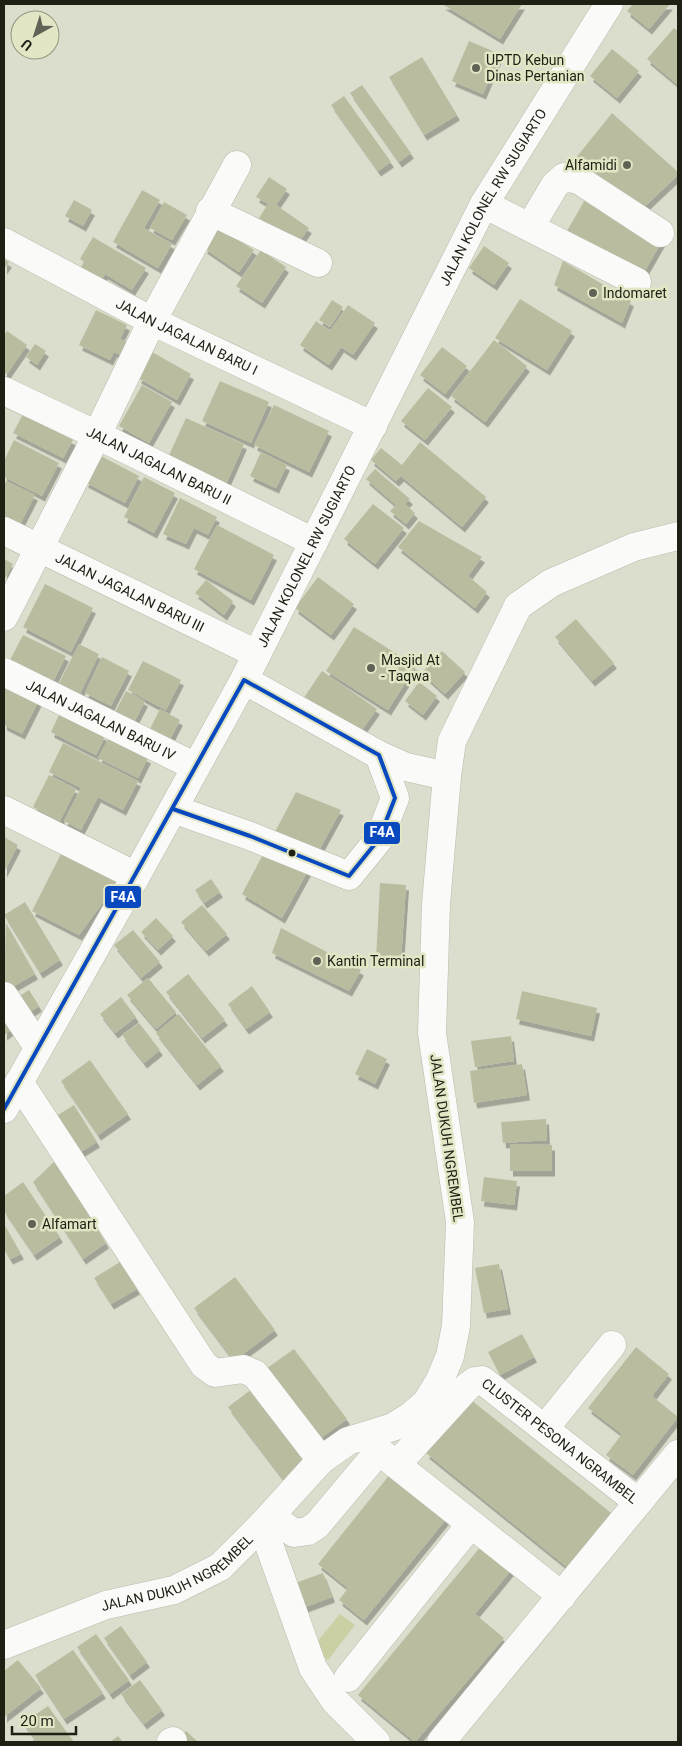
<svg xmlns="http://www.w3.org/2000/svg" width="682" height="1746" font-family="Roboto,sans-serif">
	<defs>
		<filter id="shadow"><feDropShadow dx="3" dy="5.5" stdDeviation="0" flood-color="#0004"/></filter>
	</defs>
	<rect width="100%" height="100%" fill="#dcdecd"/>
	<!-- green -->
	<path fill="#cbcfa4" d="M340 1614 355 1625 328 1660 312 1648Z"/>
	<!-- building -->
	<path fill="#babca0" filter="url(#shadow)" d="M442 4H522L500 39Z
		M633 4H670L649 29 627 11Z
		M674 28 678 31 677 84 647 59Z
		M469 41 500 54 483 94 452 81Z
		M612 49 639 71 617 98 590 76Z
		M422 57 457 115 424 135 389 77Z
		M362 85 411 153 399 162 350 93Z
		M344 96 391 162 378 171 331 105Z
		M612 113 678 172V175L640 211 575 159Z
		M269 177 287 189 276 205 309 228 298 243 259 218 268 204 256 197Z
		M142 190 160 200 144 228 172 244 158 268 113 242Z
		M587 196 662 241 642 276 567 231Z
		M74 200 92 210 83 226 65 216Z
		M164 202 187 215 172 240 150 228Z
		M218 227 254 250 239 272 204 248Z
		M93 237 146 268 132 290 105 274 99 284 78 272 84 262 80 259Z
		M484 246 509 263 494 285 469 268Z
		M261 250 286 267 262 303 236 286Z
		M4 259 9 262 4 269Z
		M563 261 631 301 622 323 554 285Z
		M520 299 572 331 547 370 495 338Z
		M332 300 343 307 330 327 319 320Z
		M348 305 375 323 353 355 341 347 329 365 300 345 316 321 330 331Z
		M96 310 127 325 120 339 127 342 121 355 114 352 110 360 79 345Z
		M7 331 27 345 7 374 4 372V336Z
		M494 340 527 366 485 422 451 396Z
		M35 344 46 351 37 365 26 357Z
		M442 347 467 366 445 394 420 375Z
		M152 352 191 374 177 400 138 378Z
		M220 381 269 402 251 443 202 421Z
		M142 385 172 402 149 443 119 426Z
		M428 388 452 407 425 440 401 421Z
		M274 405 329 431 309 472 254 445Z
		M23 414 73 440 63 458 13 433Z
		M186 418 244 444 223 491 165 464Z
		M14 440 59 463 42 496 4 477V461Z
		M420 442 486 497 462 527 401 476 396 481 371 460 381 448 402 465Z
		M261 452 287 465 276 488 250 476Z
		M99 455 139 476 125 503 85 482Z
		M375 469 410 499 405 504 415 513 406 524 390 511 396 505 366 479Z
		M144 477 175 493 154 533 124 517Z
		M6 481 35 495 16 532 4 525V485Z
		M180 498 217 517 208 535 194 528 186 544 163 534Z
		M373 504 404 528 375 564 344 539Z
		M419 521 482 557 468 576 487 592 475 608 398 547Z
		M217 525 274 555 251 600 194 569Z
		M4 559 13 564 4 580Z
		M318 577 354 604 331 635 295 608Z
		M206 580 233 601 224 615 195 593Z
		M45 584 93 608 71 652 23 627Z
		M576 619 614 663 592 681 555 637Z
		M354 627 416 666 388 710 326 671Z
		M23 635 66 656 50 688 7 666Z
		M79 644 99 654 77 700 56 689Z
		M442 651 465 672 445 694 422 673Z
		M102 657 129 671 111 706 85 693Z
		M143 661 181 680 166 710 128 690Z
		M322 671 377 709 357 737 303 699Z
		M4 680 40 698 22 734 4 725Z
		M419 682 437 696 423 715 405 701Z
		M126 691 145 701 129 732 110 722Z
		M160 709 180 720 166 747 146 737Z
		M60 713 105 736 96 755 51 732Z
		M109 738 148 758 138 778 98 758Z
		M63 743 138 781 123 810 98 797 81 830 64 821 81 788 49 772Z
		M49 775 76 789 60 821 33 807Z
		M296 792 341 810 282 918 242 894Z
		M4 837 18 845 4 872Z
		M62 852 118 882 79 935 32 911Z
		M211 879 220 892 204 903 195 890Z
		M380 883 406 885 401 960 376 959Z
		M25 902 60 960 40 973 4 915Z
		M202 905 227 934 206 951 181 922Z
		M156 918 173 936 158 950 141 932Z
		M6 923 35 974 7 990 4 984Z
		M281 928 361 970 349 991 272 953Z
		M133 930 160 962 141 978 114 945Z
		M188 974 225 1020 202 1038 166 992Z
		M148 978 176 1012 156 1029 127 995Z
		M252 986 270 1012 246 1029 228 1004Z
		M29 990 39 1006 24 1016 13 1000Z
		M522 991 597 1008 591 1036 516 1019Z
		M121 997 136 1017 115 1033 100 1014Z
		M4 1010 15 1027 4 1035Z
		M179 1014 221 1066 197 1085 156 1033Z
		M139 1023 160 1050 144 1063 122 1035Z
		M511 1036 514 1061 475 1067 471 1041Z
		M367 1049 387 1059 375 1084 355 1074Z
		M90 1060 128 1114 98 1135 61 1081Z
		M522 1064 527 1095 474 1103 470 1071Z
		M74 1105 97 1142 71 1158 48 1121Z
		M546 1119 547 1140 503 1143 501 1122Z
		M510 1144 552 1145V1171H510Z
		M55 1161 106 1243 83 1259 33 1182Z
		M484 1177 517 1181 514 1205 481 1201Z
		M23 1182 60 1237 34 1255 4 1211V1196Z
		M4 1224 21 1254 10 1259 4 1249Z
		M120 1262 137 1289 111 1304 94 1278Z
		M499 1264 508 1309 484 1313 475 1268Z
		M235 1277 275 1330 234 1361 194 1308Z
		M522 1334 534 1357 500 1375 488 1352Z
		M636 1347 669 1374 652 1396 678 1417 633 1475 606 1455 622 1434 588 1408Z
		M294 1349 347 1419 317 1441 263 1371Z
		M256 1386 314 1462 286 1483 228 1407Z
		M470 1399 616 1517 572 1571 426 1453Z
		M391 1473 447 1518 364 1620 339 1600 348 1588 318 1564Z
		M482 1545 512 1569 475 1614 504 1638 415 1742 358 1695Z
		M323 1573 332 1597 300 1609 290 1585Z
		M121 1626 147 1662 130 1675 104 1638Z
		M96 1634 129 1680 110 1694 77 1647Z
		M73 1650 103 1693 64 1719 35 1675Z
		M18 1660 41 1688 4 1717V1671Z
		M140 1680 162 1710 144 1724 121 1694Z
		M48 1706 74 1742H31L35 1739 23 1723Z
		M186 1731 198 1742H175Z
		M118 1736 123 1742H110Z"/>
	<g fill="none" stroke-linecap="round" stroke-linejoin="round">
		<defs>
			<g id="minor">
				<path d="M484 204 637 282"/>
				<path d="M210 211 318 263"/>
				<path d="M530 227 555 185 564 177 579 180 660 233"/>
				<path id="s1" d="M4 242 152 321 373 426"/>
				<path id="s2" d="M4 391 97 435 314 542"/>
				<path id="s3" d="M4 531 257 654"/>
				<path d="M4 617 97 435 152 321 237 165"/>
				<path id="s4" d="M4 672 196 767"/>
				<path d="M244 680 379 755 406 767 447 776"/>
				<path d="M173 809 250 836 349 876 379 839 395 798 379 755"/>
				<path d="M4 810 136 876"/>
				<path d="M4 996 38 1047"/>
				<path d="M19 1082 204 1365 215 1373 243 1369 255 1374 321 1460"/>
				<path d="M545 1428 612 1345"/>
				<path id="s5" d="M397 1464 468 1386 475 1381 482 1380 638 1502"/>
				<path d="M271 1516 294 1533 308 1531 317 1525 379 1451 562 1596"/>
				<path d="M262 1525 313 1668 335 1701 376 1742"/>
				<path id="s6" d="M4 1645 106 1605 174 1590 220 1567 262 1525 321 1460 348 1441 393 1427 412 1415 426 1403 440 1380 450 1356 456 1326 460 1222 432 1033 436 904 447 776 452 741 518 606 551 583 634 547 678 536"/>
				<path d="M348 1678 471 1524"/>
				<path d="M171 1742 173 1741"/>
				<path d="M441 1742 678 1454"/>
			</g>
			<g id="major">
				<path id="s7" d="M4 1109 136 876 244 680 484 204 609 4"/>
			</g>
		</defs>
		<!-- minor casing -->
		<use href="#minor" stroke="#b8baac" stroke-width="29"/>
		<!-- major casing -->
		<use href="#major" stroke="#b8baac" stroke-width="29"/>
		<!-- minor -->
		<use href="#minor" stroke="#fafaf8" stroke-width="28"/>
		<!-- major -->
		<use href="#major" stroke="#fafaf8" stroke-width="28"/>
		<defs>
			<path id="bus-1" d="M4 1109 244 680 379 755 395 798 379 839 349 876 250 836 173 809"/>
		</defs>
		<!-- bus-1 casing -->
		<use href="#bus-1" stroke="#e2e6c5" stroke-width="8"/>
		<!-- bus-1 -->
		<use href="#bus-1" stroke="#0849c0" stroke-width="4"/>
	</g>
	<!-- markers -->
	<g fill="#606255" stroke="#e2e6c5" stroke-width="2">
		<circle cx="476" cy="68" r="5"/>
		<circle cx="627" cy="165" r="5"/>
		<circle cx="593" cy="293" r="5"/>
		<circle cx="371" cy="668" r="5"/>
		<circle cx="317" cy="961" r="5"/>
		<circle cx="32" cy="1224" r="5"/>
	</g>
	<circle fill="#1e2014" stroke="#e2e6c5" stroke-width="2" cx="292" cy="853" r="4.5"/>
	<g text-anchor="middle" stroke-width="5" stroke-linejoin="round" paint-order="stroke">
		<!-- poi labels -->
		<g font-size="14" fill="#1e2014" stroke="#e2e6c5" text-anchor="start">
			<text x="486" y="65">UPTD Kebun<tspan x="486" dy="16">Dinas Pertanian</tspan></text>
			<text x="617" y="170" text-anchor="end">Alfamidi</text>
			<text x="603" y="298">Indomaret</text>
			<text x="381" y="665">Masjid At<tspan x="381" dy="16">- Taqwa</tspan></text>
			<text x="327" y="966">Kantin Terminal</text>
			<text x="42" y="1229">Alfamart</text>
		</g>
		<!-- street labels -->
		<g font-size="14" fill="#1e2014" stroke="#e2e6c5">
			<text dy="5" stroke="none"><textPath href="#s7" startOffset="1035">JALAN KOLONEL RW SUGIARTO</textPath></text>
			<text dy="5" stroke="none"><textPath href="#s1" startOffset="206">JALAN JAGALAN BARU I</textPath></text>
			<text dy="5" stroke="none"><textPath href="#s2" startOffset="172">JALAN JAGALAN BARU II</textPath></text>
			<text dy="5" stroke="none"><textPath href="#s7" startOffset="630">JALAN KOLONEL RW SUGIARTO</textPath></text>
			<text dy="5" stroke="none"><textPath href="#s3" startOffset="140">JALAN JAGALAN BARU III</textPath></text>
			<text dy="5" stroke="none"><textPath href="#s4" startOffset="108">JALAN JAGALAN BARU IV</textPath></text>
			<text transform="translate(447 1138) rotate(82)" y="5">JALAN DUKUH NGREMBEL</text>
			<text dy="5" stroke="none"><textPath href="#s5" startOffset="220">CLUSTER PESONA NGRAMBEL</textPath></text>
			<text dy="5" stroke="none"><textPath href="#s6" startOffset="189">JALAN DUKUH NGREMBEL</textPath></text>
		</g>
	</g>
	<g stroke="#e2e6c5" stroke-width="2">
		<rect x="363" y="821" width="38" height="24" rx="5" fill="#0849c0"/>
		<rect x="104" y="885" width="38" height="24" rx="5" fill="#0849c0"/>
	</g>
	<g font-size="14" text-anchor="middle" font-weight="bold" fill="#fff">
		<text x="382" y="837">F4A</text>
		<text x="123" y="902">F4A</text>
	</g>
	<!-- border -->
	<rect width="682" height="1746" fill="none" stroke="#1e2014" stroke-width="10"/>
	<!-- north arrow -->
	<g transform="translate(35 35) rotate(219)"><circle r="24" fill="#e2e6c5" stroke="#94977e"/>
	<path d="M0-4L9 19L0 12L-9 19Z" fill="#606255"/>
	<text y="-8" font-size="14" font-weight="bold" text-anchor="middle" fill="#1e2014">U</text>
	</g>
	<!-- scale -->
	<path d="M12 1726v8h64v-8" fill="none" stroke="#1e2014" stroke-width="2.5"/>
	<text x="20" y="1726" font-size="15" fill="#1e2014" stroke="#e2e6c5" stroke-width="4" paint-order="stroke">20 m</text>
</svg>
